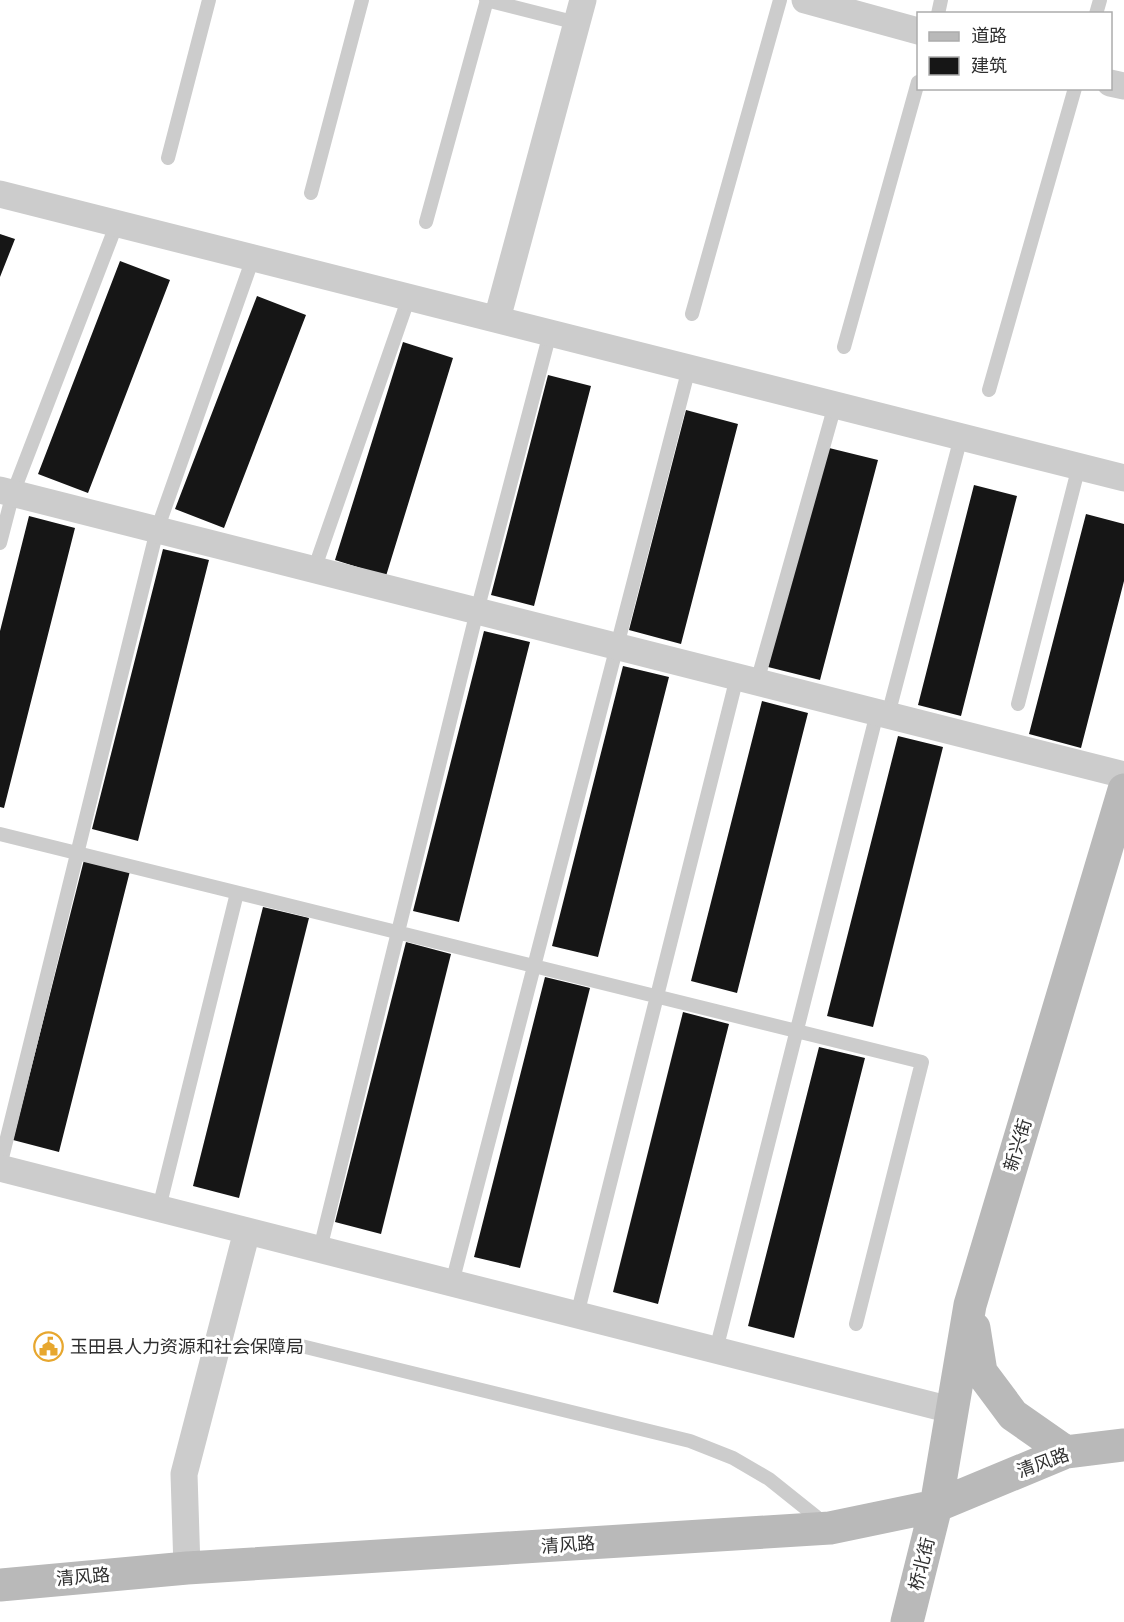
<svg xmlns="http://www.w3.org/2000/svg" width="1124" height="1622" font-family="Quicksand,'Noto Sans SC',sans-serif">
	<rect width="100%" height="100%" fill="#fff"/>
	<!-- building -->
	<path fill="#161616" d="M0 234 15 239 0 277Z
		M120 261 170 280 88 493 38 474Z
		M257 296 306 315 224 528 175 509Z
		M403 342 453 358 386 576 335 560Z
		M548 375 591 386 534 606 491 595Z
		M686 410 738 424 681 644 629 630Z
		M825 447 878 460 820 680 768 667Z
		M974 485 1017 496 961 716 918 705Z
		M1086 514 1124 524V581L1081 748 1029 734Z
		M29 516 75 528 4 808 0 807V631Z
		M163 549 209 560 138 841 92 829Z
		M484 631 530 642 459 922 413 911Z
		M623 666 669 677 598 957 552 946Z
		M762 701 808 713 737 993 691 981Z
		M898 736 943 747 873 1027 827 1016Z
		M84 860 130 871 59 1152 13 1140Z
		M263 907 309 918 239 1198 193 1186Z
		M406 942 451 954 381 1234 335 1222Z
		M545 977 590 988 520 1268 474 1257Z
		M683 1012 729 1024 658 1304 613 1292Z
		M819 1047 865 1058 794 1338 748 1326Z"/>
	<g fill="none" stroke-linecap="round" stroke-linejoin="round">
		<!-- lane -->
		<path stroke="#ccc" stroke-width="14" d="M486 0 577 23
			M938 14 941 0
			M1096 14 1100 0
			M168 158 209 0
			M311 193 362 0
			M426 222 487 0
			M692 314 780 0
			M844 347 918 82
			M989 390 1075 88
			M0 543 13 493 117 223
			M314 570 409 297
			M757 682 835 405
			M1018 704 1079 466
			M888 715 961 437
			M0 834 922 1062 856 1324
			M0 1166 157 530 253 258
			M159 1208 237 893
			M320 1249 477 611 550 333
			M452 1283 689 368
			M577 1315 737 677
			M289 1343 690 1441 733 1458 769 1479 824 1523
			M716 1350 877 713"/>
		<!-- street -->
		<path stroke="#ccc" stroke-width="27" d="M805 0 918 31
			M1110 83 1124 86
			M0 194 1124 478
			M497 319 583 0
			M0 490 1124 775
			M0 1168 951 1410
			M187 1568 184 1474 247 1231"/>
		<!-- secondary -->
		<path stroke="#b9b9b9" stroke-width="33" d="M974 1328 981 1372 1013 1415 1066 1452
			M0 1585 187 1568 830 1528 936 1506 1066 1452 1124 1445
			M907 1622 936 1506 970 1305 1124 790"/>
	</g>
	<!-- icons -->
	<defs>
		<symbol id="civic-ring" viewBox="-11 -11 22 22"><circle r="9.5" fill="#fff" stroke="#e7a72f" stroke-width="1.5"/><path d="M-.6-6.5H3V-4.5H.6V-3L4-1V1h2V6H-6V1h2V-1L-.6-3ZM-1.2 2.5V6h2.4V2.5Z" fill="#e7a72f"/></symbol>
	</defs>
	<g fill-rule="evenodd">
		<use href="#civic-ring" x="32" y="1330" width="33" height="33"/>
	</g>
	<g text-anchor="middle" stroke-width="6" stroke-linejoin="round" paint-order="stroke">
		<!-- street labels -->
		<g font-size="18" fill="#2f2f2f" stroke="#fff">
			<text transform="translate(1018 1145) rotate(-73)" y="6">新兴街</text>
			<text transform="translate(1043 1463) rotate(-20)" y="6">清风路</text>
			<text transform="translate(568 1545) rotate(-4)" y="6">清风路</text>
			<text transform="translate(922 1564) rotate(-76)" y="6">桥北街</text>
			<text transform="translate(83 1577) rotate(-5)" y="6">清风路</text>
		</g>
		<!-- poi labels -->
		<g font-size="18" fill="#2f2f2f" stroke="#fff" text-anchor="start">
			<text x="70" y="1353">玉田县人力资源和社会保障局</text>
		</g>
	</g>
	<!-- legend -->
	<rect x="917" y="12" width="195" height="78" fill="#ffffff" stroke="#acacac" stroke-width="1.5"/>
	<rect x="929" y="32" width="30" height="9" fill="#b9b9b9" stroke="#acacac" stroke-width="1.5"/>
	<text x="971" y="42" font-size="18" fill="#2f2f2f">道路</text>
	<rect x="929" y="57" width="30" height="18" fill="#161616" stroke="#acacac" stroke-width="1.5"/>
	<text x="971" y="72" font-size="18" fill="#2f2f2f">建筑</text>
</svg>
